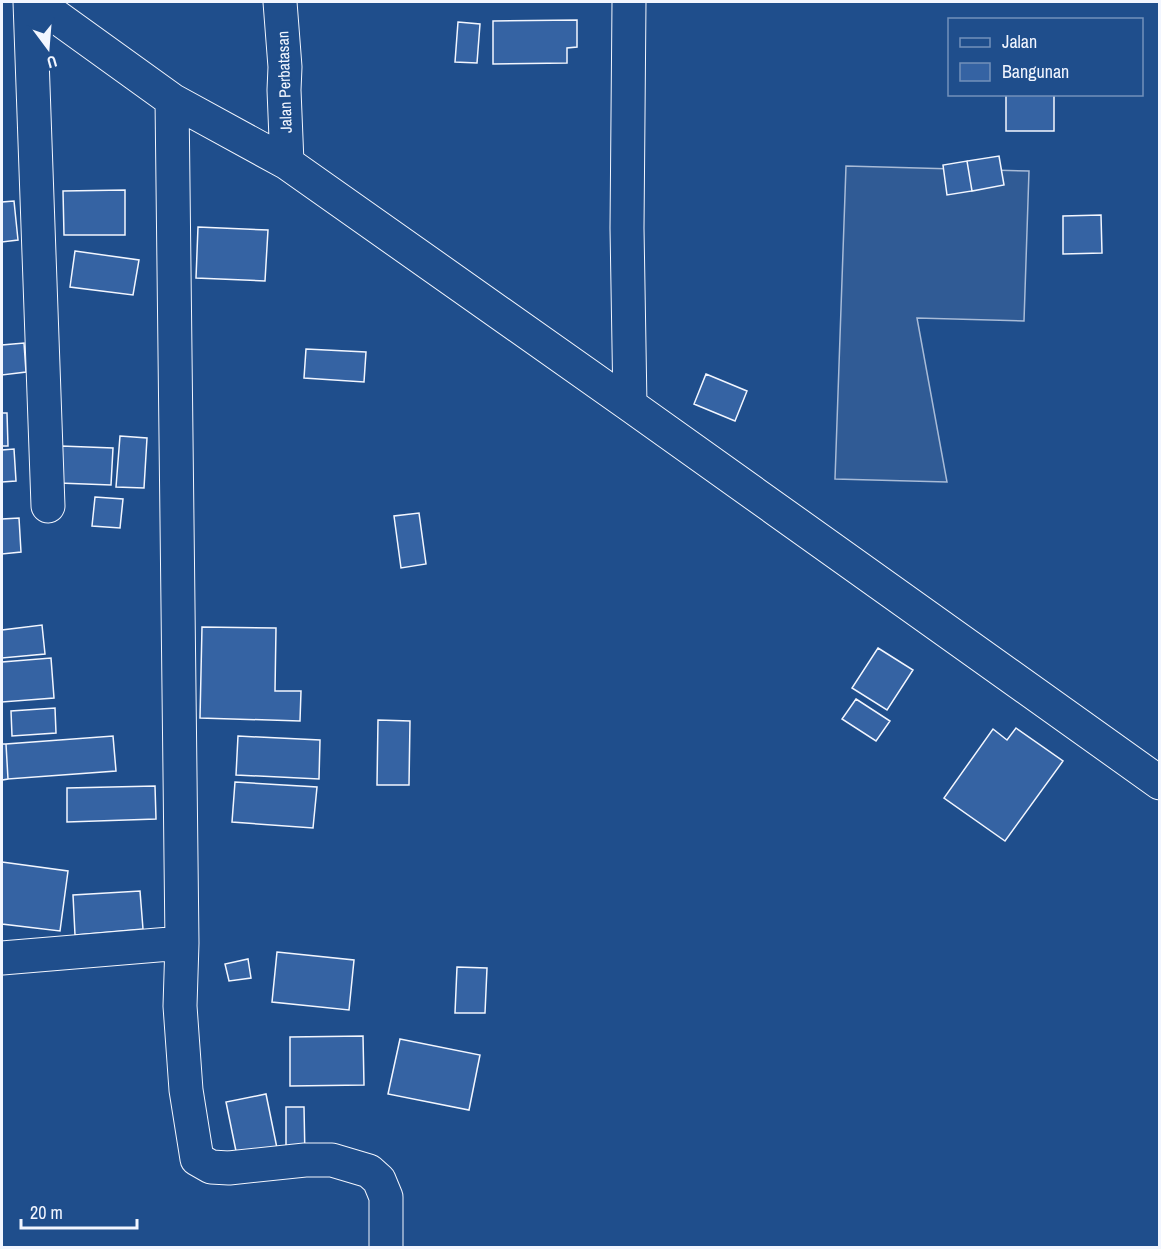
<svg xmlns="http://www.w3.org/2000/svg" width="1161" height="1249" font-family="'Archivo Narrow',sans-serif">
	<rect width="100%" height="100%" fill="#1f4e8c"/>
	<!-- built -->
	<path fill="#305b95" stroke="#a8bbd7" stroke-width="1.5" d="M846 166 1029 171 1024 321 917 318 947 482 835 479Z"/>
	<!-- building -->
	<path fill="#3563a3" stroke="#f2f6ff" stroke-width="1.5" d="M577 20V47L567 48V63L493 64V21Z
		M458 22 480 24 477 63 455 62Z
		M1006 94H1054V131H1006Z
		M999 156 1004 185 972 191 967 161Z
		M967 161 972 191 947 195 943 165Z
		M125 190V235H64L63 191Z
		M14 201 18 240 2 242V202Z
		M1101 215 1102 253 1063 254V216Z
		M198 227 268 230 265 281 196 278Z
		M75 251 139 260 133 295 70 287Z
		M24 343 26 372 2 375V345Z
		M306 349 366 352 364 382 304 378Z
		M706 374 747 391 735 421 694 404Z
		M2 413H7L8 446H2Z
		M120 436 147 438 144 488 116 487Z
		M61 446 113 448 111 485 59 483Z
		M14 449 16 481 2 482V450Z
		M95 497 123 499 120 528 92 526Z
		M419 513 426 564 401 568 394 516Z
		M19 518 21 552 2 554V519Z
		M42 625 45 654 2 658V630Z
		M202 627 276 628 275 691H301L300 721 200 718Z
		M878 648 913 670 887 710 852 688Z
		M51 658 54 698 2 702V662Z
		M856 699 890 721 876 741 842 719Z
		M55 708 56 733 12 736 11 711Z
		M378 720 410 721 409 785H377Z
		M1016 728 1063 761 1005 841 944 798 993 729 1007 740Z
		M113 736 116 771 8 779 6 744Z
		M238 736 320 740 319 779 236 775Z
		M2 744H6L8 779 2 780Z
		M235 782 317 787 313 828 232 822Z
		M155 786 156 819 67 822V788Z
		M2 862 68 871 60 931 2 924Z
		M140 891 143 929 75 935 73 895Z
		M277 952 354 960 349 1010 272 1002Z
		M248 959 251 978 229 981 225 964Z
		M457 967 487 968 485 1013H455Z
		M363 1036 364 1085 290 1086V1037Z
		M400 1039 480 1055 469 1110 388 1094Z
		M266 1094 278 1153 238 1161 226 1102Z
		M286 1107H304L305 1158H286Z"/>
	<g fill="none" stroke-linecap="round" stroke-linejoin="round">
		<defs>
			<path id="street" d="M30 2 48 506
				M36 2 172 100 287 163 630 405 1160 783
				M280 2 285 67 284 90 287 163
				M629 2 627 228 630 405
				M172 100 182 943 180 1006 186 1090 197 1159 211 1167 229 1168 305 1160H332L369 1171 379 1180 386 1197V1248
				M2 958 182 943"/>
		</defs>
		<!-- street casing -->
		<use href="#street" stroke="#f2f6ff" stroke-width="35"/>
		<!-- street -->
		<use href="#street" stroke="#1f4e8c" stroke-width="33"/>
	</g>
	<g text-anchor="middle" stroke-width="4.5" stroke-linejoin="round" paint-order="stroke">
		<!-- street labels -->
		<g font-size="16" fill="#f2f6ff" stroke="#1f4e8c">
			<text transform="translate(284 82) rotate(-92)" y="6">Jalan Perbatasan</text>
		</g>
	</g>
	<!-- border -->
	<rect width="1161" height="1249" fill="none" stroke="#f2f6ff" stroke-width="6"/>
	<!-- legend -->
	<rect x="948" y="18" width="195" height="78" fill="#1f4e8c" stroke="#7391ba" stroke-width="1.5"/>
	<rect x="960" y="38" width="30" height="9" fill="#1f4e8c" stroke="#7391ba" stroke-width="1.5"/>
	<text x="1002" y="48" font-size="18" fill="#f2f6ff">Jalan</text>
	<rect x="960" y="63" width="30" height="18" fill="#3563a3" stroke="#7391ba" stroke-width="1.5"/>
	<text x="1002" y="78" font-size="18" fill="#f2f6ff">Bangunan</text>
	<!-- north arrow -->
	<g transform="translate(48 48) rotate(164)" stroke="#1f4e8c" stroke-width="4.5" paint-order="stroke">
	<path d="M0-4.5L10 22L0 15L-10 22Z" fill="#f2f6ff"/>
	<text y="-9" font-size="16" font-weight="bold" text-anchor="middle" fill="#f2f6ff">U</text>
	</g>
	<!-- scale -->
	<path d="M21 1219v9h116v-9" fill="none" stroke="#f2f6ff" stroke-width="3"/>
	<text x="30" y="1219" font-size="18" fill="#f2f6ff" stroke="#1f4e8c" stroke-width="4.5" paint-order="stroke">20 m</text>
</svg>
